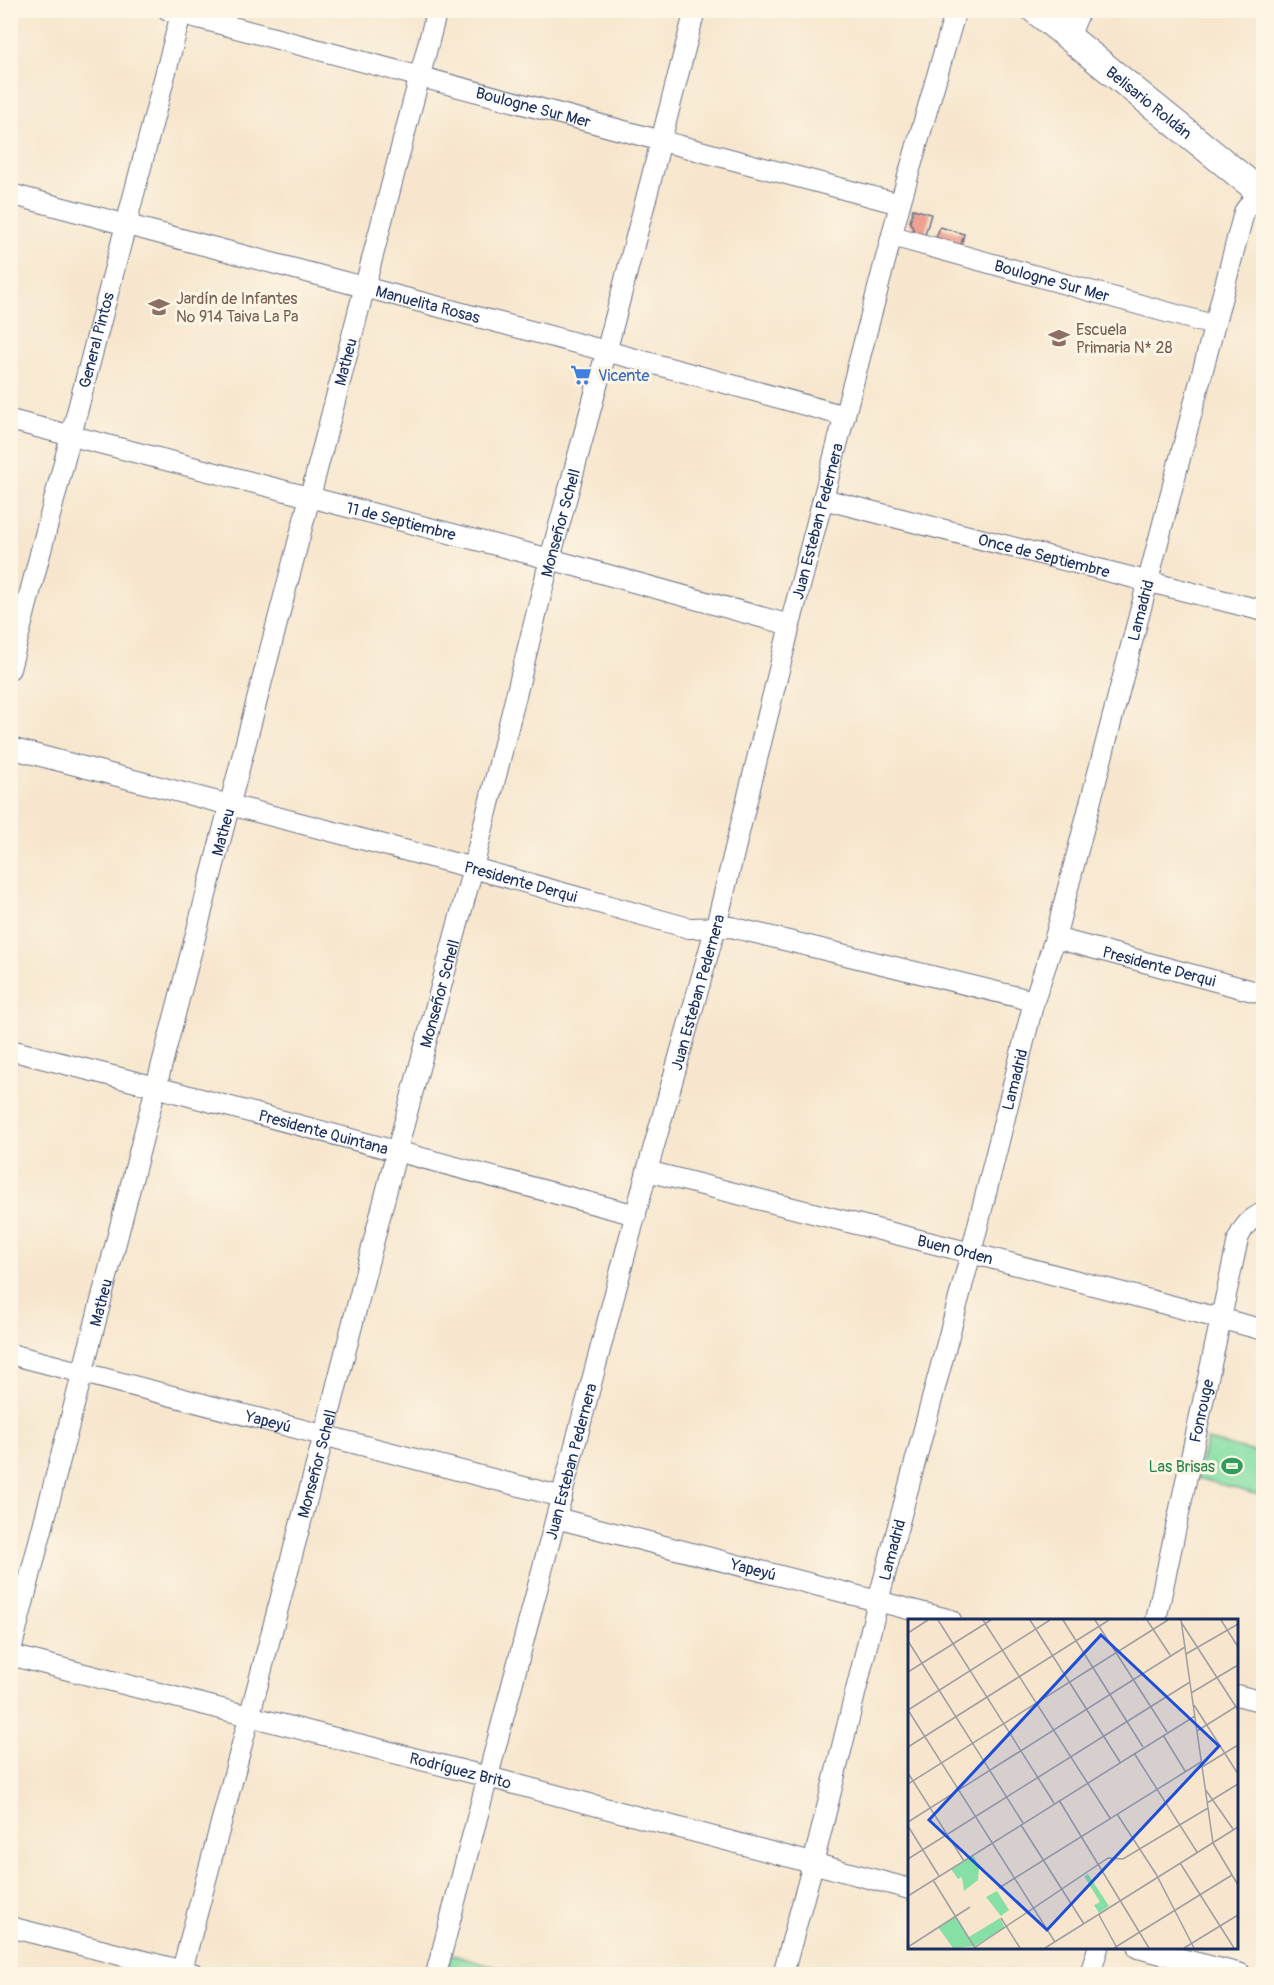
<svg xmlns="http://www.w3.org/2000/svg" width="1274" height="1985" font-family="Pangolin,sans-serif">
	<rect width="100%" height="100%" fill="#fcf5e5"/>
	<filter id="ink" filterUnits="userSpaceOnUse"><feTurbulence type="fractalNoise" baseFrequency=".0167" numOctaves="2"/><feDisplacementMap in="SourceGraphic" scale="12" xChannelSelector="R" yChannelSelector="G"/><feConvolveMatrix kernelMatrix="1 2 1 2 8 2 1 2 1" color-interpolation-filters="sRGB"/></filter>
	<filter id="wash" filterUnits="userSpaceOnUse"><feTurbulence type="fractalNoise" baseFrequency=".008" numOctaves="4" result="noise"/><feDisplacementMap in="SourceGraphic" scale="24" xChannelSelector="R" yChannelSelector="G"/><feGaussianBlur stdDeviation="1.35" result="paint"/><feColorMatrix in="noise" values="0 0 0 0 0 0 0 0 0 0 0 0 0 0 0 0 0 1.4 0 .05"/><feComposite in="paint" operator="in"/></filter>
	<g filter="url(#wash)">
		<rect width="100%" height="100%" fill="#f7e6cd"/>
		<!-- green -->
		<path fill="#86dfa5" stroke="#508782" stroke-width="1.5" d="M1207 1440 1263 1454V1496L1197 1478Z
			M442 1952 520 1974H436Z"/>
		<g id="blocks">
			<!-- building -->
			<path fill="#ed9486" d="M913 209 931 214 925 235 915 233 910 222Z
				M940 227 964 234 961 245 936 238Z"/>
		</g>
	</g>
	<g filter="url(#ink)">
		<use href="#blocks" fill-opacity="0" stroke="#686f85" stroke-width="1.5"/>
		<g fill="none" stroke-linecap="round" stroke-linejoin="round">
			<defs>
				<g id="street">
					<path id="s1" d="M168 10 900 204"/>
					<path d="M1069 38 1080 10"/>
					<path id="s2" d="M10 194C289 268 568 339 845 416"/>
					<path id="s3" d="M892 236 1213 325"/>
					<path id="s4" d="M10 420 550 559 790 625"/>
					<path id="s5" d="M823 499 1264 611"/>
					<path id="s6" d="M10 669 182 10"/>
					<path id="s7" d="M10 748 473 868 689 928 731 927 1034 1001"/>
					<path id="s8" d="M1055 938 1264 994"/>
					<path id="s9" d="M10 1050 156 1087 636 1215"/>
					<path id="s10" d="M647 1171 971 1253 1264 1330"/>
					<path id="s11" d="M10 1354 562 1497"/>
					<path id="s12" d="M556 1518 951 1620"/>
					<path id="s13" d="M1156 1620 1238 1239C1244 1225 1250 1219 1264 1212"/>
					<path id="s14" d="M10 1654 156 1087 437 10"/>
					<path id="s15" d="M10 1655 488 1777 910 1889"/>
					<path d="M1236 1695 1264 1702"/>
					<path d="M10 1927 195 1974"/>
					<path d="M1138 1948 1241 1974"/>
					<path id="s16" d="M181 1974 324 1435 397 1150 473 868 550 559 607 349 695 10"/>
					<path id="s17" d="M436 1974 647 1171 716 926 790 625 900 204 956 10"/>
					<path id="s18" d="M783 1974 813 1864 878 1601 971 1253 1034 1001 1055 938 1244 212 1259 191"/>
					<path d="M1090 1974 1098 1948"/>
				</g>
				<g id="secondary">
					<path id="s19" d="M1035 10 1264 195"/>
				</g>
			</defs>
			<!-- street casing -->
			<use href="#street" stroke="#686f85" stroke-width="22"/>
			<!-- secondary casing -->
			<use href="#secondary" stroke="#686f85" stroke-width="29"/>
			<!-- street -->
			<use href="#street" stroke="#fff" stroke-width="20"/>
			<!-- secondary -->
			<use href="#secondary" stroke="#fff" stroke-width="27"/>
		</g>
	</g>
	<!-- icons -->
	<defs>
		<symbol id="school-bare" viewBox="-9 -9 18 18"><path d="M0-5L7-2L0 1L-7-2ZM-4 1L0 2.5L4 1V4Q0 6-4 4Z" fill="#8d6e63" stroke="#fcf5e5" stroke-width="2.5" paint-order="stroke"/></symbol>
		<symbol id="supermarket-bare" viewBox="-9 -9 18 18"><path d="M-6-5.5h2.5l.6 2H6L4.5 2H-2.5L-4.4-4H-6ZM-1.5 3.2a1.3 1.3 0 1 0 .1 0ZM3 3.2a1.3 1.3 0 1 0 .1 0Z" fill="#3f7fe0" stroke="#fcf5e5" stroke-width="2.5" paint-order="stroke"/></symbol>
		<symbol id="stadium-bare" viewBox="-9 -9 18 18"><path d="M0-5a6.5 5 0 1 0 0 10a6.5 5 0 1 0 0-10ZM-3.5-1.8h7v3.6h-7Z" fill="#2e9e5b" stroke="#fcf5e5" stroke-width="2.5" paint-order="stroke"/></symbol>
	</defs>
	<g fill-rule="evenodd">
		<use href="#school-bare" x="144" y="292" width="30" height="30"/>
		<use href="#school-bare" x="1044" y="323" width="30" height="30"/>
		<use href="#supermarket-bare" x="566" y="360" width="30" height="30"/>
		<use href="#stadium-bare" x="1217" y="1451" width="30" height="30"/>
	</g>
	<g text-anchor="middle" stroke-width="6" stroke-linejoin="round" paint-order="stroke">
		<!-- street labels -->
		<g font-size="16" fill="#1b2f5e" stroke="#fcf5e5">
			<text dy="6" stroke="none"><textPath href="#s19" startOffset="147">Belisario Roldán</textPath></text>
			<text dy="6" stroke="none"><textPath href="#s1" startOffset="378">Boulogne Sur Mer</textPath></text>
			<text dy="6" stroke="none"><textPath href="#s3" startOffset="166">Boulogne Sur Mer</textPath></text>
			<text dy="6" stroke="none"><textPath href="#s2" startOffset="432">Manuelita Rosas</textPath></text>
			<text dy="6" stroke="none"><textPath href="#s6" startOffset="340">General Pintos</textPath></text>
			<text dy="6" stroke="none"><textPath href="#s14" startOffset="1335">Matheu</textPath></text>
			<text dy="6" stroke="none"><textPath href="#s4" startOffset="404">11 de Septiembre</textPath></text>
			<text dy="6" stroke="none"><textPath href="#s16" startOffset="1500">Monseñor Schell</textPath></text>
			<text dy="6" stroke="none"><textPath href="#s17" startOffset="1502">Juan Esteban Pedernera</textPath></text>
			<text dy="6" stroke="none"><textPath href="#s5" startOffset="228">Once de Septiembre</textPath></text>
			<text dy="6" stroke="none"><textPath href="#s18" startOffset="1410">Lamadrid</textPath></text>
			<text dy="6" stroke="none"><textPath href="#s14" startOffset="849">Matheu</textPath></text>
			<text dy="6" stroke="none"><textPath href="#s7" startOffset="528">Presidente Derqui</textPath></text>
			<text dy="6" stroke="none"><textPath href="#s8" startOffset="108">Presidente Derqui</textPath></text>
			<text dy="6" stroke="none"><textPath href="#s16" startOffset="1014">Monseñor Schell</textPath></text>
			<text dy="6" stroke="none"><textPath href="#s17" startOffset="1016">Juan Esteban Pedernera</textPath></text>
			<text dy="6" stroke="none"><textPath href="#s18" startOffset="924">Lamadrid</textPath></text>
			<text dy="6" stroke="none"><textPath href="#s9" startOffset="324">Presidente Quintana</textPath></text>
			<text dy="6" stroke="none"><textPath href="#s10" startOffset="318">Buen Orden</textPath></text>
			<text dy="6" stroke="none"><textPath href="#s14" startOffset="363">Matheu</textPath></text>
			<text dy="6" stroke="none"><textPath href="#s13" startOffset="214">Fonrouge</textPath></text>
			<text dy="6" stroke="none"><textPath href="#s11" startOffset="267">Yapeyú</textPath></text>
			<text dy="6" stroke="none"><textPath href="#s17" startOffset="530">Juan Esteban Pedernera</textPath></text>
			<text dy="6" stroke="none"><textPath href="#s16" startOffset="528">Monseñor Schell</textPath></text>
			<text dy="6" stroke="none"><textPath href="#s18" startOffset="438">Lamadrid</textPath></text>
			<text dy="6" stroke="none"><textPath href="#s12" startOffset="204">Yapeyú</textPath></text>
			<text dy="6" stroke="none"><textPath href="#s15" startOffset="465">Rodríguez Brito</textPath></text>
		</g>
		<!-- education labels -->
		<g font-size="16" fill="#785e54" stroke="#fcf5e5" text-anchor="start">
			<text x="176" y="304">Jardín de Infantes<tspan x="176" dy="18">Nº 914 Taiva La Pa</tspan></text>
			<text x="1076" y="335">Escuela<tspan x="1076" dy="18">Primaria N* 28</tspan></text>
		</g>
		<!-- shop labels -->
		<g font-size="16" fill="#366cbe" stroke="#fcf5e5" text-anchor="start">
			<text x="598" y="381">Vicente</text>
		</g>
		<!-- leisure labels -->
		<g font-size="16" fill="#27864d" stroke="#fcf5e5" text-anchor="end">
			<text x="1215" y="1472">Las Brisas</text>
		</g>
	</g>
	<!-- overview -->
	<g transform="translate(908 1619)">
		<rect width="330" height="330" fill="#f7e6cd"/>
		<path d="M65 236 71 247 70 261 56 272 54 258 50 260 43 250ZM180 255 201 287 191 294 186 286 192 283 176 257ZM89 272 101 291 93 297 78 278ZM47 297 61 318 92 299 97 309 67 327 45 329 30 308Z" fill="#86dfa5"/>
		<path fill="none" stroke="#9f9da1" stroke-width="1.5" d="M30 1 146 184M75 1 202 199M122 1 212 143M155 1 235 128M187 1 259 113M239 1 262 36M273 1 305 224 330 266M313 1 330 28M273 3 330 91M0 14 20 1M0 22 115 204M278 35 330 5M0 53 83 1M283 74 330 46M286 86 330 155M0 91 147 323M0 91 142 1M289 112 329 87M255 116 277 152M0 128 201 1M226 134 289 233M294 148 330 126M0 154 56 242M0 165 260 1M297 170 325 210M151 181 241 329M299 184 330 165M209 195 248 255 286 329M0 203 277 28M113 206 176 305M0 207 31 257M0 240 282 63M272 244 326 329M25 261 67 329M91 269 293 143M0 277 287 97M191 296 209 329M93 299 112 329M0 328 62 288M66 329 200 239 215 240 300 189M137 329 330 208M206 329 324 256M276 329 330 296"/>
		<path fill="#1d4ed8" fill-opacity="0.15" stroke="#1d4ed8" stroke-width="3" d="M193 16 311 127 139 311 21 201Z"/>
		<rect width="330" height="330" fill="none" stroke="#1b2f5e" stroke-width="3"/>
	</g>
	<!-- margin -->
	<rect width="1274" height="1985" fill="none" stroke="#fcf5e5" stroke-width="36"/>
</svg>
